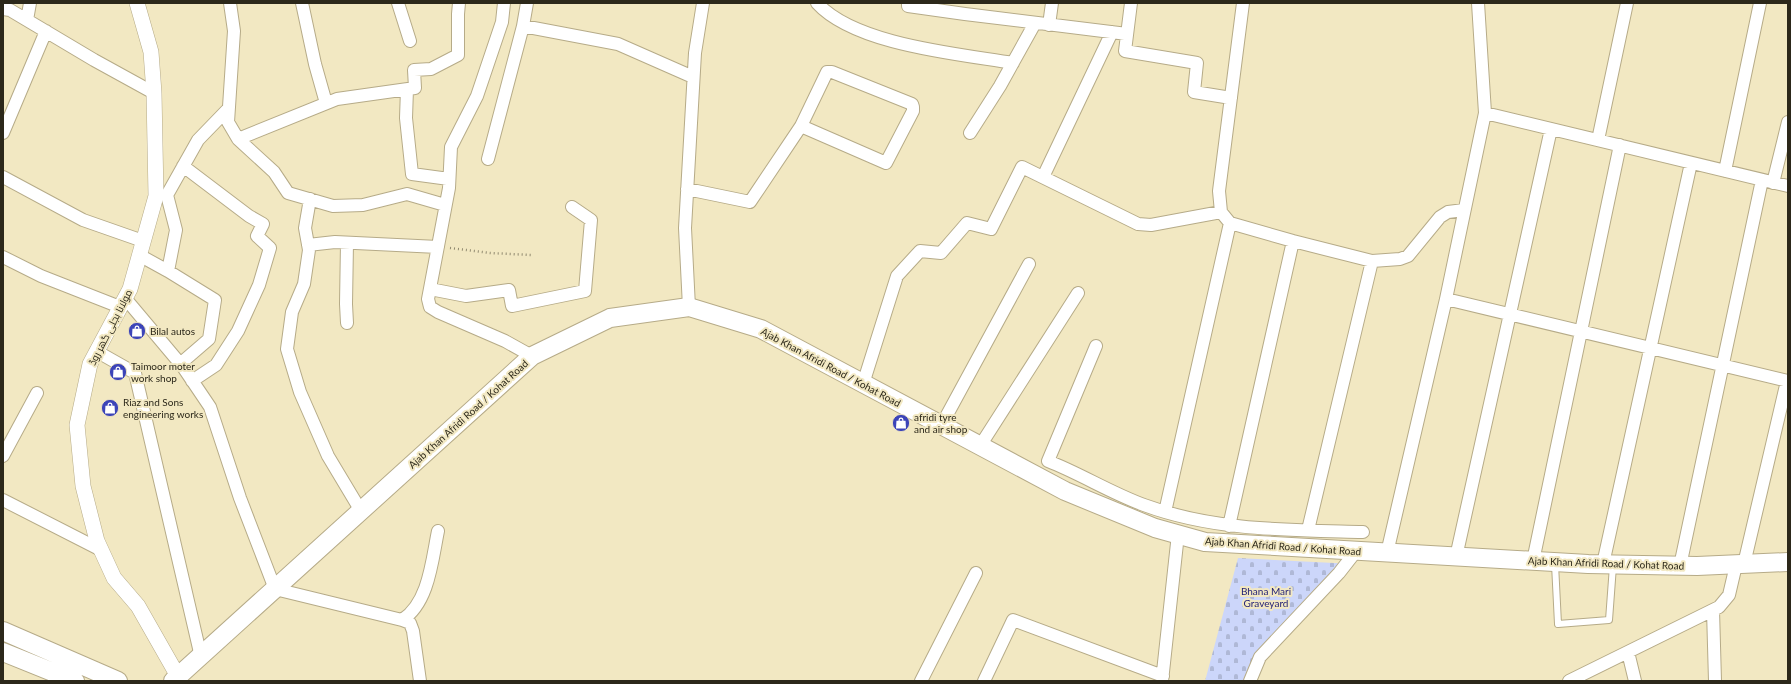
<svg xmlns="http://www.w3.org/2000/svg" width="1791" height="684" font-family="Lato,Cairo,sans-serif">
	<defs>
		<pattern id="cemetery-stones" width="16" height="16" patternUnits="userSpaceOnUse"><rect width="16" height="16" fill="#ccd6fa"/><path d="M2 7V4a2 2 0 0 1 4 0v3zM10 15v-3a2 2 0 0 1 4 0v3z" fill="#afb8d6"/></pattern>
	</defs>
	<rect width="100%" height="100%" fill="#f2e8c2"/>
	<!-- cemetery -->
	<path fill="url(#cemetery-stones)" d="M1238 558 1354 564 1260 657 1250 681H1205Z"/>
	<g fill="none" stroke-linecap="round" stroke-linejoin="round">
		<defs>
			<path id="service" d="M1555 564 1558 624 1609 620 1613 566"/>
			<path id="minor" d="M230 3 234 31 228 122 238 139 337 99 415 88 414 70 431 69 458 55V14L459 3
				M302 3 315 64 326 103
				M398 3 410 41
				M504 3 502 22 477 96 451 147 449 188 428 299 430 307 438 312 505 341 532 356
				M817 3C855 45 959 54 1013 63
				M908 3V6L965 14 1127 34
				M1131 3 1125 51 1197 63 1194 92 1231 98
				M1243 3 1219 191 1221 212 1230 223 1293 241 1372 261 1400 259 1408 256 1440 217 1448 212 1464 210
				M3 9 10 10 94 60 154 93
				M27 20 30 3
				M1049 25 1052 3
				M523 26 527 3
				M407 89 406 118 412 174 449 179
				M1485 113 1788 186
				M3 133 46 31
				M970 133 1000 86 1035 23
				M238 139 274 172 288 193 333 206 363 205 407 194 445 205
				M1598 140 1627 3
				M488 159 523 26 618 44 693 77
				M183 166 249 216 263 224 257 236 270 248 259 285 238 331 216 365 192 381
				M1725 171 1760 3
				M3 177 83 220 143 241
				M1043 177 1112 32
				M1773 183 1788 122
				M687 189 750 202 801 126 886 163 913 111V107L912 104 832 72H827L801 126
				M310 199 305 228 309 250 304 284 292 312 287 349 300 392 328 456 361 511
				M308 245 335 242 438 247
				M139 255 168 271 176 230 167 195 198 140 228 109
				M3 257 41 276 120 307
				M168 271 215 300 209 339 180 364
				M430 289 466 296 509 290 512 306 585 291 591 220 572 207
				M125 298 183 367 210 407 240 498 275 589 402 620 410 623 413 631 420 681
				M1446 299 1788 381
				M689 307 685 228 695 53 703 3
				M347 323 346 304 347 243
				M1096 346 1048 461C1081 474 1111 493 1144 505 1214 531 1290 530 1363 532
				M96 351 135 373 201 657
				M863 384 897 276 920 251 941 253 967 223 991 229 1022 167 1138 224 1151 225 1221 212
				M941 426 1029 264
				M980 446 1078 293
				M3 456 37 393
				M3 500 101 550
				M1165 512 1230 223
				M1229 526 1293 241
				M1308 530 1372 261
				M1387 553 1446 299 1485 113 1478 3
				M1456 557 1551 129
				M1533 561 1620 145
				M1603 564 1691 163
				M1744 564 1787 381
				M1680 566 1762 180
				M1713 610 1715 681
				M402 620C429 603 432 560 438 531
				M1628 652 1635 681
				M921 681 976 573
				M984 681 1013 620 1163 676
				M1162 681 1178 534
				M1250 681 1260 657 1339 573 1357 550
				M1569 681 1719 607 1729 595 1736 565"/>
			<path id="tertiary" d="M137 3 151 52 154 93 156 196 130 289 90 364 77 425 83 486 97 541 114 578 138 606 179 678"/>
			<path id="primary" d="M3 631 118 681
				M3 652 75 681
				M173 681 532 356 610 318 689 307 761 329 1065 491 1155 528 1205 542 1588 564 1697 566 1788 562"/>
		</defs>
		<!-- service casing -->
		<use href="#service" stroke="#b6ab88" stroke-width="8"/>
		<!-- minor casing -->
		<use href="#minor" stroke="#b6ab88" stroke-width="14"/>
		<!-- tertiary casing -->
		<use href="#tertiary" stroke="#b6ab88" stroke-width="16"/>
		<!-- primary casing -->
		<use href="#primary" stroke="#b6ab88" stroke-width="20"/>
		<!-- path -->
		<path stroke="#918a70" stroke-width="2.5" stroke-dasharray="1 3" stroke-linecap="butt" d="M450 248 490 253 531 255"/>
		<!-- service -->
		<use href="#service" stroke="#fff" stroke-width="6"/>
		<!-- minor -->
		<use href="#minor" stroke="#fff" stroke-width="12"/>
		<!-- tertiary -->
		<use href="#tertiary" stroke="#fff" stroke-width="15"/>
		<!-- primary -->
		<use href="#primary" stroke="#fff" stroke-width="18"/>
	</g>
	<!-- icons -->
	<defs>
		<symbol id="shop-disc" viewBox="-11 -11 22 22"><circle r="9.5" fill="#3c44b8" stroke="#f2e8c2"/><path d="M-5-2.5h2.3a2.7 3.5 0 0 1 5.4 0H5L5.5 6h-11ZM-1.5-2.5h3a1.5 2.3 0 0 0-3 0Z" fill="#fff"/></symbol>
	</defs>
	<g fill-rule="evenodd">
		<use href="#shop-disc" x="127" y="321" width="20" height="20"/>
		<use href="#shop-disc" x="108" y="362" width="20" height="20"/>
		<use href="#shop-disc" x="100" y="398" width="20" height="20"/>
		<use href="#shop-disc" x="891" y="413" width="20" height="20"/>
	</g>
	<g text-anchor="middle" stroke-width="4" stroke-linejoin="round" paint-order="stroke">
		<!-- street labels -->
		<g font-size="10" fill="#2c281a" stroke="#f2e8c2">
			<text transform="translate(110 327) rotate(-63)" y="4">مولانا بجلی گھر روڈ</text>
			<text transform="translate(831 367) rotate(28)" y="4">Ajab Khan Afridi Road / Kohat Road</text>
			<text transform="translate(468 414) rotate(-42)" y="4">Ajab Khan Afridi Road / Kohat Road</text>
			<text transform="translate(1283 546) rotate(4)" y="4">Ajab Khan Afridi Road / Kohat Road</text>
			<text transform="translate(1606 563) rotate(2)" y="4">Ajab Khan Afridi Road / Kohat Road</text>
		</g>
		<!-- poi labels -->
		<g font-size="10" fill="#2c281a" stroke="#f2e8c2" text-anchor="start">
			<text x="150" y="335">Bilal autos</text>
			<text x="131" y="370">Taimoor moter<tspan x="131" dy="12">work shop</tspan></text>
			<text x="123" y="406">Riaz and Sons<tspan x="123" dy="12">engineering works</tspan></text>
			<text x="914" y="421">afridi tyre<tspan x="914" dy="12">and air shop</tspan></text>
		</g>
		<!-- park labels -->
		<g font-size="10" fill="#1e1d74" stroke="#f2e8c2">
			<text x="1266" y="595">Bhana Mari<tspan x="1266" dy="12">Graveyard</tspan></text>
		</g>
	</g>
	<!-- border -->
	<rect width="1791" height="684" fill="none" stroke="#2c281a" stroke-width="8"/>
</svg>
